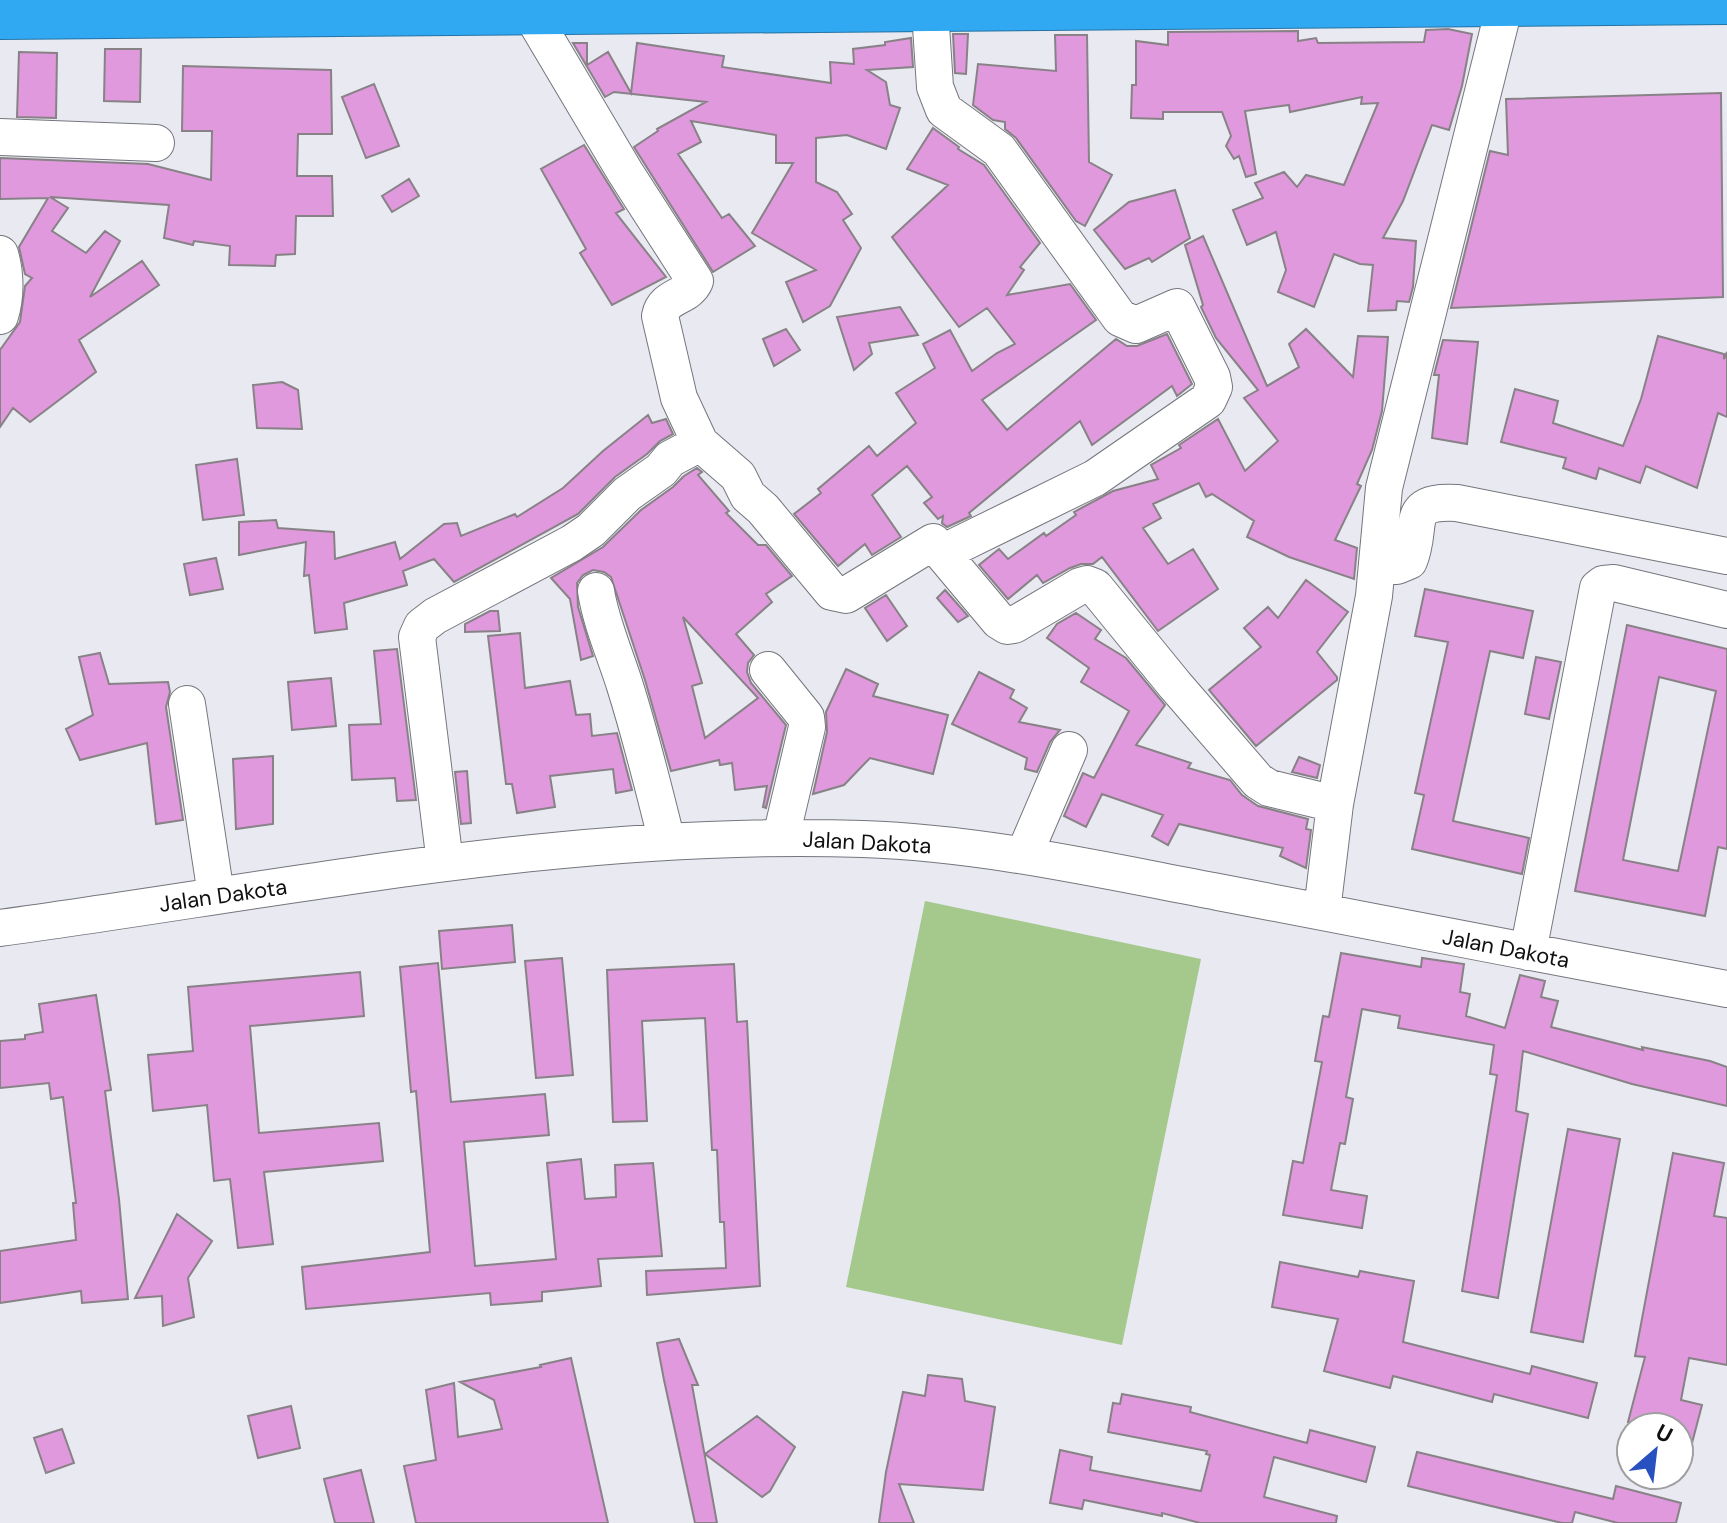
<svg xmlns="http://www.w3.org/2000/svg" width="1727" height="1523" font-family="'DM Sans',sans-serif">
	<rect width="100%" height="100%" fill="#e8e9f1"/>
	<!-- green -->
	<path fill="#a5c88d" d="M925 901 1201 959 1122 1345 846 1287Z"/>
	<!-- building -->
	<path fill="#df99dc" stroke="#888287" stroke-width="2" fill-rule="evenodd" d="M1448 29 1472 34 1462 86 1449 130 1432 125 1403 201 1383 238 1416 241 1413 287 1409 302 1397 301 1396 310 1368 311 1373 265 1360 264 1334 254 1314 307 1278 292 1286 270 1276 232 1247 245 1233 210 1263 198 1255 183 1284 172 1297 187 1306 175 1344 185 1378 103 1361 104 1362 97 1290 112 1289 105 1245 111 1256 174 1246 177 1239 156 1234 159 1226 146 1231 136 1222 112H1163V119L1131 118 1132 85H1136V41L1168 45V32L1298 31V41L1316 38 1318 43 1424 42 1426 30Z
		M953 34H968L966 74 955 73Z
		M1055 35H1087L1089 162 1112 175 1085 226 1076 221 1016 138 1005 129V122L993 120 973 105 978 64 1056 71Z
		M911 38 913 67 867 70 886 82 890 105 900 108 886 149 847 135 816 138V182L837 192 852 214 843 220 861 248 830 306 803 322 786 282 816 270 752 233 793 163H776V135L691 121 701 142 678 154 722 218 729 214 755 246 713 272 634 147 658 131 657 129 706 102 614 92 605 97 573 43H587V65L608 52 631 93 637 43 724 56 722 67 831 83 830 62 854 64 853 49 885 45V42Z
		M105 49H141L140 102 104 101Z
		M19 52 57 53 56 118 17 117Z
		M183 66 331 70 332 134H298L297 176H332L333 216H296L295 254 276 255 275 266 229 265 230 246 194 241 193 245 164 238 169 205 50 197 68 208 52 231 86 253 105 231 120 241 90 297 142 261 159 285 79 340 96 372 30 422 13 408 0 427V350L20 322 25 286 32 278 25 274 19 247 48 198 0 199V158L148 164 211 180 212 131H182Z
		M374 84 399 146 366 158 342 97Z
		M1721 93 1723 297 1451 308 1490 151 1508 155 1506 99Z
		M933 128 959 147 958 149 984 165 1040 243 1020 267 1024 270 1007 295 1070 284 1096 320 982 400 1007 430 1116 339 1127 346H1137L1167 334 1192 384 1177 396 1172 386 1092 445 1080 421 969 513 971 516 947 527 942 523 943 516 938 519 924 503 932 497 907 466 872 495 901 537 872 555 865 544 838 566 794 514 821 493 818 489 869 446 877 456 916 423 896 393 935 368 923 344 950 330 972 371 997 353 1015 344 987 308 959 327 892 237 948 185 907 169Z
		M584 145 624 209 616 213 666 277 612 305 580 253 586 249 541 169Z
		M409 179 419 196 392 212 382 196Z
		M1175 190 1190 238 1152 262 1149 258 1125 269 1094 230 1129 202Z
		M1203 236 1267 386 1299 367 1289 344 1306 329 1353 377 1358 336 1388 337 1382 411 1372 450 1357 484 1361 486 1335 540 1357 548 1354 579 1289 557 1247 537 1254 521 1212 494 1206 497 1199 483 1153 504 1161 518 1143 528 1168 564 1193 549 1218 589 1158 631 1102 557 1093 564H1081L1070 568 1043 583 1037 575 1008 599 979 565 999 549 1008 559 1044 533 1046 536 1076 515 1074 512 1113 491 1158 479 1151 465 1181 448 1179 445 1218 419 1245 471 1278 441 1244 398 1258 390 1216 338 1201 307 1203 305 1185 245Z
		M900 307 918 335 869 343 872 354 854 370 837 317Z
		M786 329 800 350 774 366 763 339Z
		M1658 336 1724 354V359L1727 352V417L1718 413 1697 488 1646 466 1640 483 1599 468 1596 479 1563 468 1566 458 1501 442 1515 389 1558 401 1553 423 1623 446 1641 399Z
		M1443 340 1478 342 1467 444 1432 438 1439 375H1434Z
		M282 382 298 390 302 429 257 428 253 385Z
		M648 415 652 423 666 419 673 434 660 441 647 454 615 477 578 514 454 582 434 559 403 571 407 585 344 603 347 629 315 633 309 575 304 576 306 542 239 555V522L276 520 278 528 334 532 335 559 395 542 400 559 444 524 457 523 461 536 515 514 517 517 563 488 603 451Z
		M237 459 244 515 203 520 196 465Z
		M697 468 702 472 698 475 729 511 726 513 758 545H766L792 576 766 594 772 602 736 634 754 655 748 663 747 672 751 683 786 725 766 808 763 807 767 786 735 790 732 763 720 765 719 760 671 771 645 680 611 577 604 572 593 570 583 575 577 583 578 607 593 656 581 660 570 599 551 578 603 547 641 510 673 487 684 476ZM683 617 758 698 705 738 692 686 702 683Z
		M216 558 223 589 190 595 184 564Z
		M1306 580 1348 612 1317 652 1337 677V680L1256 746 1209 690 1261 647 1244 628 1268 607 1278 618Z
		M1425 589 1533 611 1523 658 1490 651 1453 821 1529 838 1522 874 1412 849 1424 795 1415 793 1448 642 1415 636Z
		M945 590 968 616 958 622 937 598Z
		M886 595 907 626 887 641 865 608Z
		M490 611H498L500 631 465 632V624Z
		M1076 613 1101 630 1095 639 1126 658 1165 705 1136 745 1191 763 1188 768 1230 780 1242 795 1258 806 1308 819 1306 829 1311 830 1306 868 1280 856 1283 848 1179 824 1168 845 1152 836 1163 815 1102 794 1086 827 1064 816 1083 773 1094 778 1129 711 1081 682 1089 668 1047 638 1057 624Z
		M1627 625 1727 649V849L1718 847 1705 916 1575 891ZM1659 677 1716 691 1678 871 1623 860Z
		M520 633 525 688 570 681 576 715 590 714 592 736 617 733 632 790 616 793 613 769 550 776 555 807 517 813 512 784H506L488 636Z
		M397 649 416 800 397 801 395 778 352 780 349 725 381 724 374 651Z
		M100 653 109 684 168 682 170 692 166 707 183 820 156 824 147 743 80 760 66 729 93 715 79 657Z
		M1536 657 1561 662 1549 719 1525 714Z
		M846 669 878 684 873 696 948 715 933 774 870 758 844 785 813 794 827 732 826 712Z
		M979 672 1014 690 1010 698 1027 708 1019 722 1060 730 1050 742 1037 772 1025 769 1027 758 952 724Z
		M331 678 336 726 292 730 288 682Z
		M273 756V824L236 829 233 759Z
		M1299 757 1320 765 1317 778 1292 772Z
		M467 771 471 823 461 824 455 772Z
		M512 925 515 962 442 969 439 931Z
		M1341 953 1421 967 1422 958 1464 964 1460 992 1470 994 1466 1016 1505 1028 1520 975 1545 981 1541 997 1558 1001 1551 1027 1643 1050 1642 1047 1710 1061 1727 1067V1106L1632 1084 1523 1051 1516 1111 1528 1114 1498 1298 1462 1291 1497 1075 1490 1074 1494 1045 1398 1028 1400 1016 1362 1009 1346 1097 1353 1099 1345 1144 1340 1143 1331 1190 1367 1196 1362 1228 1283 1215 1293 1161 1303 1163 1322 1062 1315 1061 1323 1016 1329 1017Z
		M562 958 573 1075 536 1078 525 961Z
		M438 963 451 1102 545 1094 549 1135 464 1142 475 1266 556 1259 547 1163 581 1159 585 1199 616 1197 615 1165 653 1163 662 1256 598 1259 601 1286 542 1292V1301L491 1305 490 1293 306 1309 302 1267 430 1252 416 1091 411 1092 400 967Z
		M734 964 737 1022 747 1021 760 1286 647 1295 646 1271 726 1268 724 1222H720L717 1150H712L705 1018 642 1021 647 1121 613 1122 607 970Z
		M360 972 364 1016 250 1026 259 1133 379 1123 383 1161 264 1172 273 1244 238 1248 230 1179 214 1181 207 1105 153 1111 148 1055 193 1051 188 987Z
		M96 995 111 1090 105 1091 119 1199 128 1299 82 1303 81 1291 0 1303V1251L76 1240 73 1203H76L63 1097 51 1099 49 1083 0 1088V1041L25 1039V1035L43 1032 39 1004Z
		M1568 1129 1620 1139 1583 1342 1531 1332Z
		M1673 1153 1724 1163 1714 1216 1727 1218V1365L1689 1358 1681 1400 1702 1405 1686 1466H1679V1427H1645L1628 1422 1645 1357 1635 1356Z
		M177 1214 212 1241 188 1278 194 1317 163 1326 162 1296 135 1298Z
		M1280 1262 1358 1277 1360 1271 1414 1281 1403 1342 1530 1374 1532 1366 1597 1383 1588 1418 1494 1394 1492 1402 1393 1376 1390 1388 1324 1371 1338 1319 1272 1307Z
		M679 1339 698 1385H692L717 1523H695L664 1380 657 1343Z
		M571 1358 608 1523H416L404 1466 436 1460 426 1390 454 1383 458 1437 502 1429 494 1400 460 1382 541 1367 540 1365Z
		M928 1375 962 1379 965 1401 995 1407 983 1490 899 1484 914 1523H879L886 1472 903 1392 925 1396Z
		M1122 1394 1191 1407 1190 1412 1307 1443 1310 1430 1375 1447 1366 1482 1274 1457 1264 1497 1337 1516 1336 1523H1200L1162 1513V1516L1084 1500 1082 1509 1050 1503 1060 1450 1092 1457 1090 1470 1201 1491 1210 1455 1206 1454 1207 1451 1108 1432 1113 1403 1120 1404Z
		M291 1406 300 1448 258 1458 248 1416Z
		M757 1416 795 1447 770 1491 762 1497 705 1454Z
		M62 1429 74 1463 46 1473 34 1438Z
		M1417 1452 1613 1499 1616 1486 1681 1503 1676 1523H1618L1575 1512 1572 1523H1562L1408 1486Z
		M361 1470 374 1523H335L324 1479Z"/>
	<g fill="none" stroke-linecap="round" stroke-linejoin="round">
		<defs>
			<path id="minor" d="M530 12 625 172 695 281C688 298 664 295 660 316L679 398 700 443 738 476 748 496 763 509 832 592 846 595 933 542 942 553 1095 478 1208 400 1214 387 1212 377 1177 307 1136 325 1120 318 999 150 944 110 935 87 930 11
				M0 137 156 143
				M0 254C6 274 6 297 0 316
				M942 553 999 621 1007 626 1014 625 1080 586 1087 584 1095 587 1175 685 1258 781 1269 788 1335 804
				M1377 564 1397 566 1409 561C1424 525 1402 500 1457 503L1727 556
				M596 591C601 623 615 654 625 686 641 737 654 789 667 842
				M768 670 806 717 807 727 781 837
				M187 704 216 895
				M1024 855 1069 750
				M445 863 417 637 422 626 435 616 572 543 591 530 627 494 661 470 670 459 700 443
				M1322 911 1335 804 1374 596 1384 488 1505 4
				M0 928C286 889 573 829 863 839 983 843 1101 870 1218 892 1388 924 1557 958 1727 989
				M1528 952 1598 588 1603 584 1614 583 1727 610"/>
			<path id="highway" d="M0 17 1727 2"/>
		</defs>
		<!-- minor casing -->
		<use href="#minor" stroke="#75767d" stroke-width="38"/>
		<!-- highway casing -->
		<use href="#highway" stroke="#2573a4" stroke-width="46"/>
		<!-- minor -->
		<use href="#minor" stroke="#fff" stroke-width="36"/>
		<!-- highway -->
		<use href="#highway" stroke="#31a9f2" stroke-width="44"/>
	</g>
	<g text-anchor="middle" stroke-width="6" stroke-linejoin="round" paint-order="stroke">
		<!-- street labels -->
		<g font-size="22" fill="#101013" stroke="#fff">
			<text transform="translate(867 842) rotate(3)" y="8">Jalan Dakota</text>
			<text transform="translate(223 895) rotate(-8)" y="8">Jalan Dakota</text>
			<text transform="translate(1506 948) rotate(11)" y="8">Jalan Dakota</text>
		</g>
	</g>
	<!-- north arrow -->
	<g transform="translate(1655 1451) rotate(28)"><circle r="38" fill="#ffffff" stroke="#9f9fa1" stroke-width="2"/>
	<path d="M0-6L14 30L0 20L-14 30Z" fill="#2850bf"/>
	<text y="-12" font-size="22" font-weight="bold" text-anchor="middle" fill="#101013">U</text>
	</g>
</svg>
